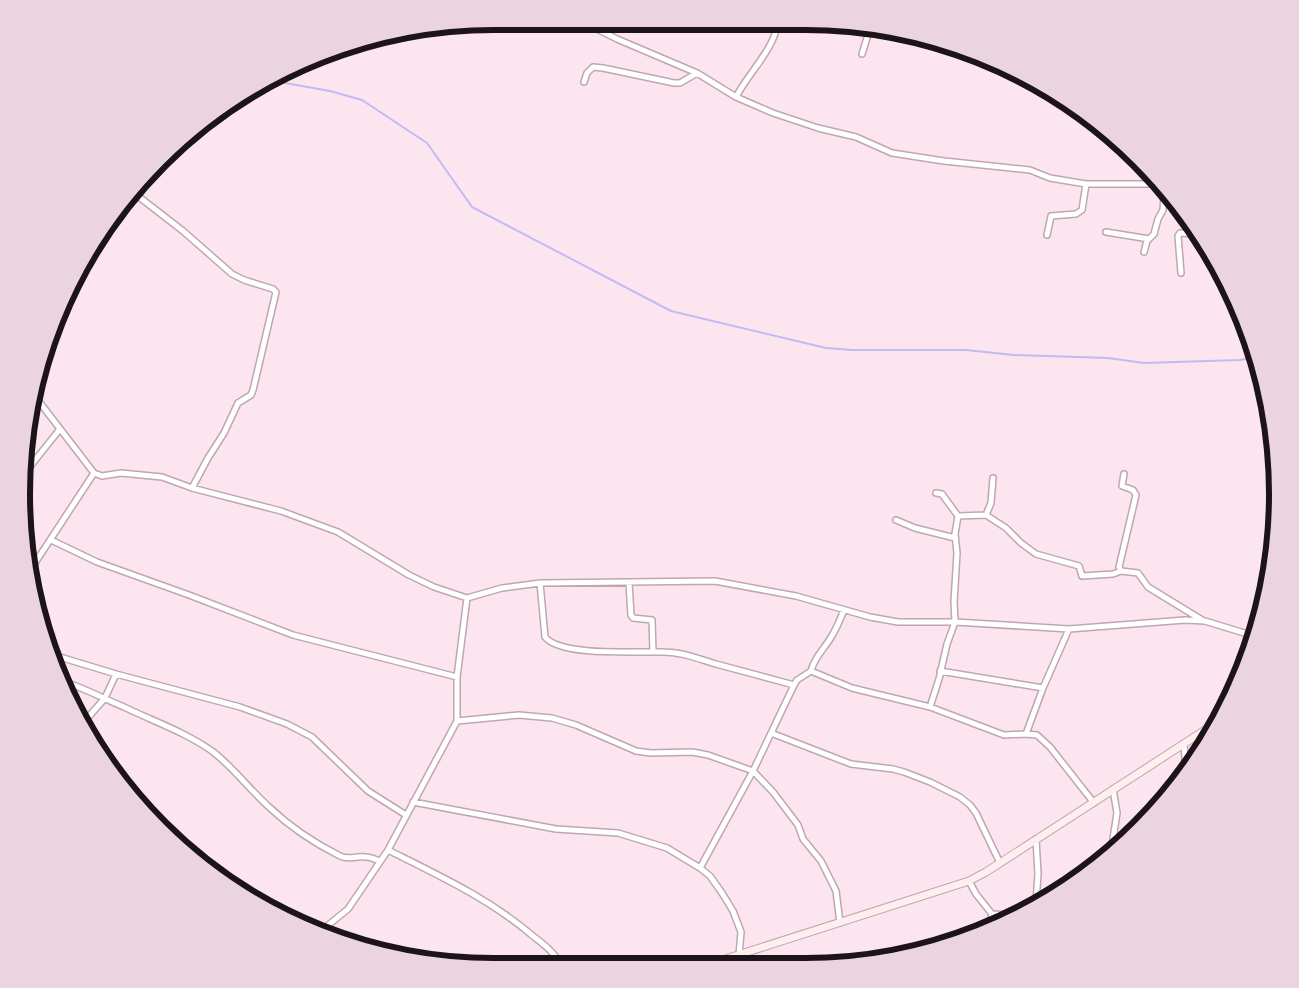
<svg xmlns="http://www.w3.org/2000/svg" width="1299" height="988" font-family="Manrope,sans-serif">
	<rect width="100%" height="100%" fill="#fde5f0"/>
	<g fill="none" stroke-linecap="round" stroke-linejoin="round">
		<!-- stream -->
		<path stroke="#c1bbf5" stroke-width="2" d="M268 80 330 91 362 100 427 143 472 207 671 311 826 348 852 350H966L1014 355 1108 358 1144 363 1240 360 1255 357"/>
		<defs>
			<path id="street" d="M583 22 617 39 697 73 736 97 773 113 818 128 856 137 892 153 944 161 1030 170 1050 178 1086 184H1154
				M862 54 870 28
				M584 82 587 73 593 67 603 68 674 83H680L697 73
				M736 97C749 72 774 50 778 22
				M134 193 183 231 232 274 244 280 273 289 276 292 253 390 251 395 238 403 224 433 208 458 192 488
				M1106 232 1149 239
				M1047 235 1051 216 1076 214 1082 210 1086 184
				M1144 252 1147 241 1154 234 1158 219 1163 210 1164 195
				M1181 273 1178 236 1180 233 1199 234
				M34 395 94 473 102 476 121 473 162 477 192 488 281 511 338 532 409 575 434 587 467 598 502 588 540 583 715 581 796 596 870 617 898 622H955L1069 629 1185 620 1205 621 1254 636
				M24 474 60 429
				M1124 474 1122 486 1133 490 1136 495 1119 567 1121 571 1138 573 1148 587 1202 620
				M936 493 942 494 958 516 986 515 1006 528 1021 543 1036 554 1079 566 1082 576 1113 574 1121 571
				M986 515 991 503 993 478
				M896 520 915 528 955 538
				M51 540 97 562 189 595 293 635 457 677
				M33 566 94 473
				M540 583 545 637C561 657 639 651 664 652 682 652 699 659 716 664 742 671 768 678 794 685
				M629 583 631 615 633 618 652 620 653 652
				M50 654 116 674 240 707 287 724 312 737 368 791 406 815
				M811 671 852 688 930 707 1004 735 1026 734 1037 735 1050 747 1094 803
				M940 671 1043 688
				M64 682C85 688 104 699 124 707 153 721 185 732 212 751 233 767 249 789 269 807 290 827 314 843 340 856 350 861 356 855 366 857 371 857 376 860 380 861
				M930 707 939 679 947 644 955 622 954 602 957 553 955 534 958 516
				M457 721 519 715 552 718 576 725 636 751 651 753 692 752 708 755 753 771 773 792 798 825 803 839 821 861 836 891 840 923
				M84 722 105 698 116 674
				M771 733 851 764 893 769 904 772 930 782 960 797 970 805 976 813 1000 863
				M1026 734 1043 688 1069 629
				M1184 744 1185 758 1184 773
				M413 802 556 829 618 833 667 848 700 868 710 876 722 893 733 911 741 932 739 955 741 963
				M388 850C438 875 490 899 533 936 543 944 553 951 560 963
				M1111 852 1117 813 1113 789
				M700 868 753 771 794 685 797 680 811 671C814 658 823 650 830 639 836 630 840 620 844 610
				M969 881 976 894 992 914 1010 915
				M1036 903 1038 874 1036 839
				M989 926 992 914
				M321 931 348 909 388 850 457 721V677L467 598"/>
			<path id="secondary" d="M713 963 969 881 986 872 1216 723"/>
		</defs>
		<!-- street casing -->
		<use href="#street" stroke="#bea7b2" stroke-width="8"/>
		<!-- secondary casing -->
		<use href="#secondary" stroke="#bea7b2" stroke-width="9"/>
		<!-- street -->
		<use href="#street" stroke="#fff" stroke-width="5"/>
		<!-- secondary -->
		<use href="#secondary" stroke="#feeeee" stroke-width="7"/>
	</g>
	<!-- crop -->
	<path d="M0 0H1299V988H0ZM494 30H805A464 464 0 0 1 1269 494V494A464 464 0 0 1 805 958H494A464 464 0 0 1 30 494V494A464 464 0 0 1 494 30Z" fill="#ebd4df" fill-rule="evenodd"/>
	<path fill="none" stroke="#1c1418" stroke-width="6" d="M494 30H805A464 464 0 0 1 1269 494V494A464 464 0 0 1 805 958H494A464 464 0 0 1 30 494V494A464 464 0 0 1 494 30Z"/>
</svg>
